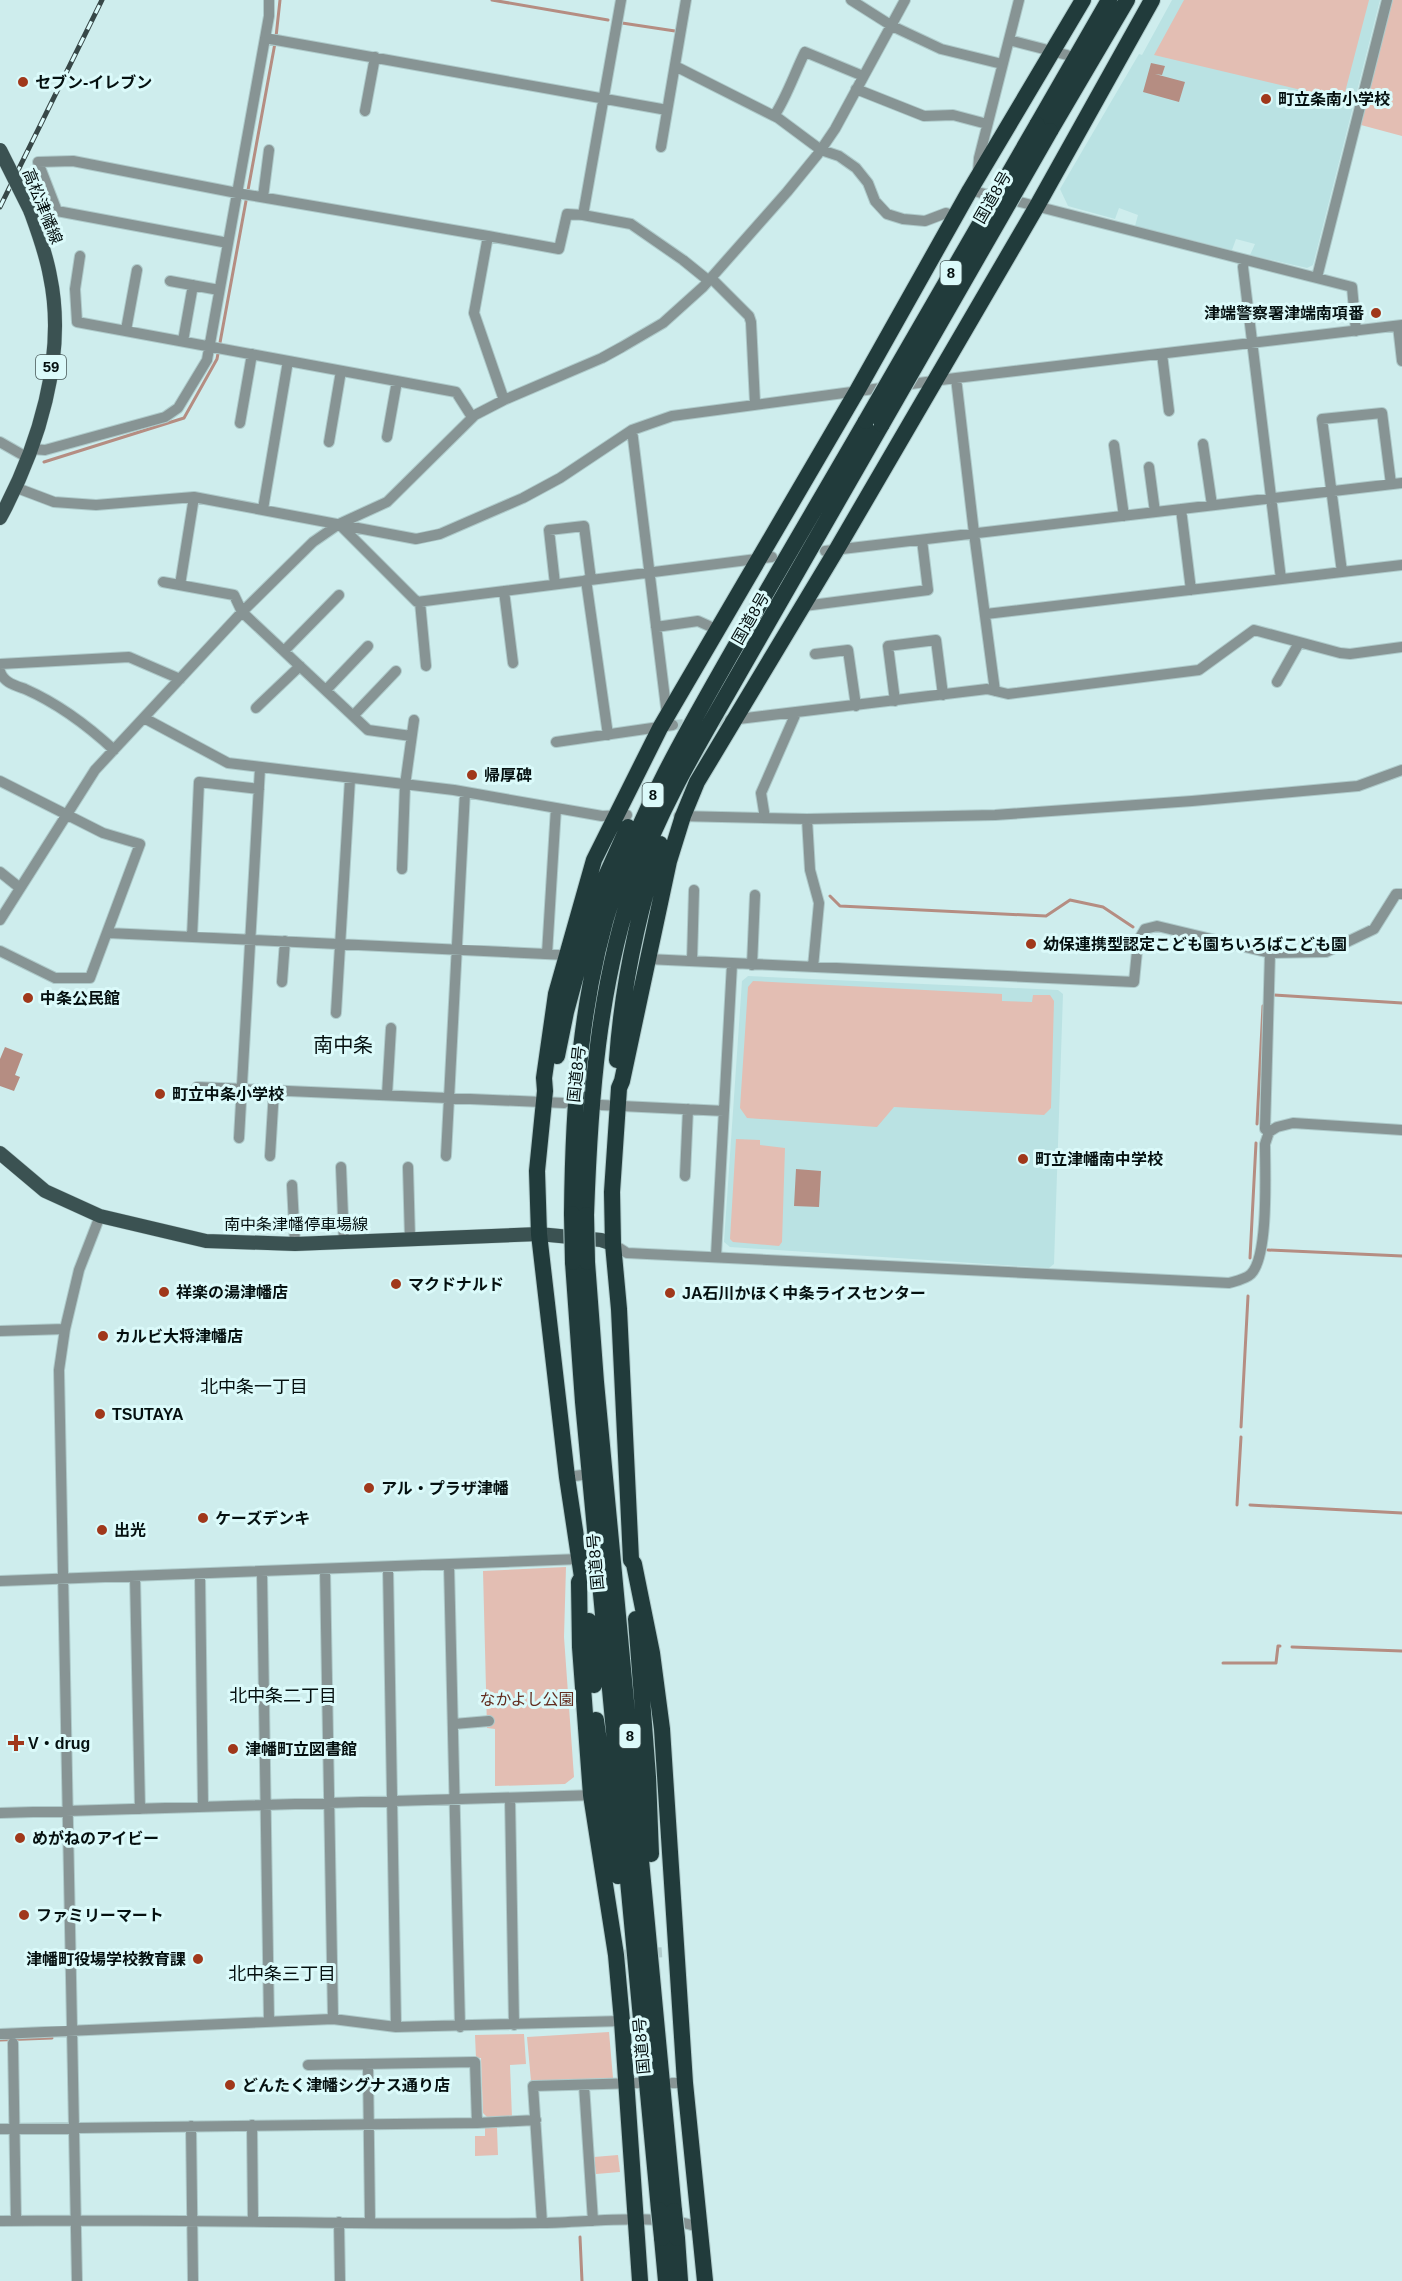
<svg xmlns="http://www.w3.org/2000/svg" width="1402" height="2281" font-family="Arial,'Noto Sans JP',sans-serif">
	<rect width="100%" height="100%" fill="#ceeded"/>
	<!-- built -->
	<path fill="#bae2e3" d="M1172 0H1380L1313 265 1307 268 1250 255 1255 244 1236 239 1232 250 1135 226 1138 215 1119 208 1115 219 1068 206 1060 189 1139 54 1142 55Z
		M748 976 1058 990 1063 994 1054 1264 1049 1268 730 1247 724 1242 742 981Z"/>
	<!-- green -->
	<path fill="#e3beb3" d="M1184 0H1369L1343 100 1154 55Z
		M1391 0H1402V136L1361 125Z
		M753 981 1002 994V1001L1032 1002 1033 995H1050L1054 1001 1051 1108 1044 1115 894 1107 877 1127 747 1118 740 1108 748 987Z
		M736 1139 760 1140V1145L785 1148 782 1242 779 1246 733 1242 730 1239Z
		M566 1567 564 1637 574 1777 565 1784 495 1786V1729L487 1728 483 1571Z
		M609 2032 613 2078 531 2081 527 2037Z
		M524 2034 526 2064 510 2065 512 2118H488L483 2113 481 2058H476L475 2035Z
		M485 2128H497L498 2155 475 2156V2136H485Z
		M618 2155 620 2172 596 2174 594 2157Z"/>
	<!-- water -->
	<path fill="#b58d82" d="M1151 63 1165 66 1162 75 1155 74 1185 82 1179 102 1143 92Z
		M5 1047 23 1054 15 1075 20 1077 14 1091 0 1086V1059Z
		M796 1169 821 1171 819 1207 794 1206Z"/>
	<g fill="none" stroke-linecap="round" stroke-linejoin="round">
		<!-- stream -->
		<path stroke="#b58d82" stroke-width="3" d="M492 0 608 20
			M622 23 675 31
			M276 37 280 0
			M44 462 184 418 217 359 275 43
			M830 896 840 906 1046 916 1070 900 1103 907 1133 927
			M1274 995 1402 1003
			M1257 1124 1263 1006
			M1268 1250 1402 1256
			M1250 1258 1256 1143
			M1241 1427 1248 1296
			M1237 1505 1241 1437
			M1250 1505 1402 1513
			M1292 1647 1402 1651
			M1223 1663H1276L1278 1646H1280
			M0 2040 52 2038
			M580 2237 582 2281"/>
		<!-- minor-tunnel -->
		<path stroke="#b0cccc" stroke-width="10" stroke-dasharray="10 5" stroke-linecap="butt" d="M673 725 724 721
			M622 1955 666 1952"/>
		<defs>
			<path id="minor" d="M851 0 892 26 941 49 1002 64
				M265 38 667 110
				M1009 40 1067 55
				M675 66 778 118 821 150 839 156 856 168 868 183 875 201 887 214 903 219 925 221 946 213 956 216
				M856 89 924 116 953 115 987 124
				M365 111 375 57
				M774 116C786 99 795 72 805 52L863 76
				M661 147 686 0
				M978 172 979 158 1019 0
				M970 190 989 195
				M263 197 269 150
				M1020 202 1352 287 1356 331
				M583 215 631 224 683 260 709 281
				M488 236 559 249 567 214 583 215 621 0
				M228 243 57 211 38 162 73 161 237 193 488 236 474 313 504 400
				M80 256 75 289 77 322 456 392 472 417
				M1245 260 1243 267 1281 579
				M1317 277 1387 0
				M711 278 749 316 751 322 755 403
				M170 281 219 290
				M1398 326 1402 361
				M126 330 137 270
				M183 341 193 285
				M1162 354 1169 411
				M956 378 974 533 995 691
				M240 423 252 354
				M632 430 667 715
				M387 437 397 381
				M0 442 28 458
				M329 442 341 371
				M1203 444 1212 505
				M1114 445 1124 516
				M31 449 45 450 165 417 178 408 207 360 269 16V0
				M1149 467 1155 512
				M17 488 54 502 96 505 194 497 416 539 440 534 523 498 560 478 632 430 672 416 956 378 1402 325
				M263 509 288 361
				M1181 509 1191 590
				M339 524 417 602 772 557
				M825 551 1402 483
				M1342 572 1322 419 1382 413 1391 484
				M586 580 608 735
				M163 582 234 595 242 612 368 730 411 736
				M555 584 549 530 584 526 591 580
				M180 585 194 497
				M504 591 513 663
				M420 602 426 666
				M804 606 928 590 922 540
				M986 614 1402 565
				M656 627 698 621 718 630
				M284 651 339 595
				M815 654 848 650 856 706
				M0 664 129 657 180 679
				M0 671C3 682 14 685 25 689 59 704 87 725 114 750
				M1277 682 1299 643
				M326 690 368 646
				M895 701 888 646 936 640 943 695
				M256 708 300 666
				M353 716 396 671
				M144 718 228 763 454 790 602 816 627 815
				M730 720 987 689 1008 694 1199 670 1254 630 1340 653 1350 654 1402 647
				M556 742 673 725
				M0 781 103 833 140 844 90 978H55L0 951
				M679 816 807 819 995 815 1192 801 1358 786 1402 770
				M765 818 761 793 796 713
				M807 819 810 870 819 903 813 967
				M402 869 405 785 414 720
				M0 872 20 888
				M0 920 95 770 242 612 313 542 339 524 387 502 475 415 504 400 602 358 622 347 663 323 703 287 787 192 818 154 835 129 905 0
				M108 933 567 955
				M192 937 199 782 259 789
				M547 954 556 808
				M647 959 1134 982 1138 941 1145 929 1157 926 1270 953 1326 952 1374 929 1396 894H1402
				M692 961 694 890
				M752 965 755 895
				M282 982 285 941
				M336 1013 350 779
				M197 1087 564 1103
				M387 1095 391 1028
				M601 1105 724 1111
				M1269 1132 1265 1129 1270 953
				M239 1138 260 768
				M270 1156 274 1090
				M446 1156 465 792
				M341 1167 344 1242
				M408 1167 410 1239
				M685 1176 688 1109
				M292 1185 295 1244
				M613 1244 627 1253 1229 1283C1236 1281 1246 1279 1251 1274 1269 1256 1265 1172 1265 1144L1269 1132 1277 1127 1293 1123 1402 1130
				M716 1256 732 964
				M0 1331 65 1329
				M567 1477 582 1475
				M449 1565 460 2027
				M388 1567 396 2027
				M325 1569 333 2019
				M262 1572 269 2022
				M200 1574 203 1807
				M135 1576 140 1809
				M0 1581 580 1559
				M454 1724 489 1721
				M510 1798 514 2025
				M0 1813 596 1795
				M0 2034 333 2019 396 2027 622 2021
				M13 2043 16 2221
				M368 2065 370 2222
				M672 2083H685
				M584 2085 593 2221
				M477 2123 536 2120
				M252 2125 253 2221
				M191 2126 193 2281
				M0 2129 477 2123 475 2062 308 2065
				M0 2221C180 2218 361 2226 541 2223 578 2223 670 2212 699 2228
				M339 2222 340 2281
				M542 2223 533 2086 638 2083
				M77 2281 59 1370 65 1329 79 1270 100 1216"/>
			<path id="major" d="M0 518C38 448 67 356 50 276 46 253 38 232 30 210
				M0 1153 45 1191 100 1216 206 1241 295 1244 539 1234 601 1240 613 1244"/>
			<path id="highway" d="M1037 125 1109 0
				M1050 131 1127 0
				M557 1056 566 1012 598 894 628 827
				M617 1060C622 987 638 914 660 844
				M572 1214C573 1106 580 995 614 892 641 812 682 740 723 668 770 585 818 504 866 421
				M586 1215C590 1099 598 986 636 876 661 805 701 740 738 675 786 591 834 507 882 424
				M573 1262 583 1402 659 2210
				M587 1262 596 1382 674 2211
				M636 1619 648 1777 651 1854
				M589 1621 594 1685
				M596 1720 618 1876
				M662 2238 666 2281
				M677 2238 680 2281
				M640 2281 622 2021 616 1955 591 1795 580 1647 579 1582 582 1577 567 1477 539 1234 537 1171 545 1091 544 1078 556 994 594 860 660 728 857 391 970 190 1083 0
				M705 2281 685 2083 662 1729 652 1653 634 1564 631 1560 619 1309 613 1244 612 1192 619 1088 622 1081 669 861 683 816 697 782 837 549 1037 206 1152 0"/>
		</defs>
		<!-- minor casing -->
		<use href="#minor" stroke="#aecaca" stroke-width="12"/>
		<!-- major casing -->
		<use href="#major" stroke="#aecaca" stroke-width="15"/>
		<!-- highway casing -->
		<use href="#highway" stroke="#aecaca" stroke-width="18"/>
		<!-- minor -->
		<use href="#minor" stroke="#879494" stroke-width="10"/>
		<!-- major -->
		<use href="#major" stroke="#3b5252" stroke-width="14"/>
		<!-- highway -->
		<use href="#highway" stroke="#213b3b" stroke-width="16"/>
		<defs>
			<path id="rail" d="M0 207 102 0"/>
		</defs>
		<!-- rail casing -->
		<use href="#rail" stroke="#374747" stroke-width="5"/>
		<!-- rail -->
		<use href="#rail" stroke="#dbfafa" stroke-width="3" stroke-dasharray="9" stroke-linecap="butt"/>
		<defs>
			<path id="major-bridge" d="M0 150 30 210"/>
			<path id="highway-bridge" d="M866 421 1037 125
				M882 424 1050 131
				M572 1214 573 1262
				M586 1215 587 1262
				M659 2210 662 2238
				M674 2211 677 2238"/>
		</defs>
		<!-- major-bridge casing -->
		<use href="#major-bridge" stroke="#aecaca" stroke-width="15" stroke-linecap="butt"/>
		<!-- highway-bridge casing -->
		<use href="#highway-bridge" stroke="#aecaca" stroke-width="18" stroke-linecap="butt"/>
		<!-- major-bridge -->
		<use href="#major-bridge" stroke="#3b5252" stroke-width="14"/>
		<!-- highway-bridge -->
		<use href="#highway-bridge" stroke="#213b3b" stroke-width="16"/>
	</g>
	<!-- markers -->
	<g fill="#a0381b" stroke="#dbfafa" stroke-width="2">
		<circle cx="23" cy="82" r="6"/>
		<circle cx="1266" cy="99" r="6"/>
		<circle cx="1376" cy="313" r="6"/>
		<circle cx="472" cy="775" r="6"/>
		<circle cx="1031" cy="944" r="6"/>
		<circle cx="28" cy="998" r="6"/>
		<circle cx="160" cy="1094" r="6"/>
		<circle cx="1023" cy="1159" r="6"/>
		<circle cx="396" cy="1284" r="6"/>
		<circle cx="164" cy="1292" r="6"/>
		<circle cx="670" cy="1293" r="6"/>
		<circle cx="103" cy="1336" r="6"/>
		<circle cx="100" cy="1414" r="6"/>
		<circle cx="369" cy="1488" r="6"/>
		<circle cx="203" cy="1518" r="6"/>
		<circle cx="102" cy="1530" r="6"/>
		<path d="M13 1734h6v6h6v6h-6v6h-6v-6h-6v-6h6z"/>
		<circle cx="233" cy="1749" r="6"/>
		<circle cx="20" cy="1838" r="6"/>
		<circle cx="24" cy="1915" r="6"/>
		<circle cx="198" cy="1959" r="6"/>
		<circle cx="230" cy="2085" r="6"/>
	</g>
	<g text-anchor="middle" stroke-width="6" stroke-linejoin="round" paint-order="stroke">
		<!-- shield labels -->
		<g fill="#dbfafa" stroke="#455656" stroke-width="1.5">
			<rect x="940.5" y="261" width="21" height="24" rx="4.5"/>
			<rect x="36" y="355" width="30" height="24" rx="4.5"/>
			<rect x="642.5" y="783" width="21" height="24" rx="4.5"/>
			<rect x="619.5" y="1724" width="21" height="24" rx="4.5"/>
		</g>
		<g font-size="15" font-weight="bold" fill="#051010">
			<text x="951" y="278">8</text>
			<text x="51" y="372">59</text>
			<text x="653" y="800">8</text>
			<text x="630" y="1741">8</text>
		</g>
		<!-- poi labels -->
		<g font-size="16" font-weight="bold" fill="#051010" stroke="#dbfafa" text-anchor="start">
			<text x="35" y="88">セブン-イレブン</text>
			<text x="1278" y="105">町立条南小学校</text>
			<text x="1364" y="319" text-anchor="end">津端警察署津端南項番</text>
			<text x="484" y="781">帰厚碑</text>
			<text x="1043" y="950">幼保連携型認定こども園ちいろばこども園</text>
			<text x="40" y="1004">中条公民館</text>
			<text x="172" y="1100">町立中条小学校</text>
			<text x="1035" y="1165">町立津幡南中学校</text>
			<text x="408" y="1290">マクドナルド</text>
			<text x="176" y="1298">祥楽の湯津幡店</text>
			<text x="682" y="1299">JA石川かほく中条ライスセンター</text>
			<text x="115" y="1342">カルビ大将津幡店</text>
			<text x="112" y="1420">TSUTAYA</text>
			<text x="381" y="1494">アル・プラザ津幡</text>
			<text x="215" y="1524">ケーズデンキ</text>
			<text x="114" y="1536">出光</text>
			<text x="28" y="1749">V・drug</text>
			<text x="245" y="1755">津幡町立図書館</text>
			<text x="32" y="1844">めがねのアイビー</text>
			<text x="36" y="1921">ファミリーマート</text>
			<text x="186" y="1965" text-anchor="end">津幡町役場学校教育課</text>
			<text x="242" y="2091">どんたく津幡シグナス通り店</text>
		</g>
		<!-- street labels -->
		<g font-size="16" fill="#051010" stroke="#dbfafa">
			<text transform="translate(992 197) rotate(-60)" y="6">国道8号</text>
			<text transform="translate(43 206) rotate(68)" y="6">高松津幡線</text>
			<text transform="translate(750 618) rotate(-60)" y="6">国道8号</text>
			<text transform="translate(576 1074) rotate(-84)" y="6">国道8号</text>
			<text x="296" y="1230">南中条津幡停車場線</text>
			<text transform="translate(595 1562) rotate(-95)" y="6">国道8号</text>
			<text transform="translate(641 2046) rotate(-95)" y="6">国道8号</text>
		</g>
		<!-- park labels -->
		<g font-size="16" fill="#632d1f" stroke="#dbfafa">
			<text x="527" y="1705">なかよし公園</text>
		</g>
		<!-- neighbourhood labels -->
		<g font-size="18" fill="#051010" stroke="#dbfafa">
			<text x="254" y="1393">北中条一丁目</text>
			<text x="283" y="1702">北中条二丁目</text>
			<text x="282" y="1980">北中条三丁目</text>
		</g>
		<!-- quarter labels -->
		<g font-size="20" fill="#051010" stroke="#dbfafa">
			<text x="343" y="1052">南中条</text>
		</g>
	</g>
</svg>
